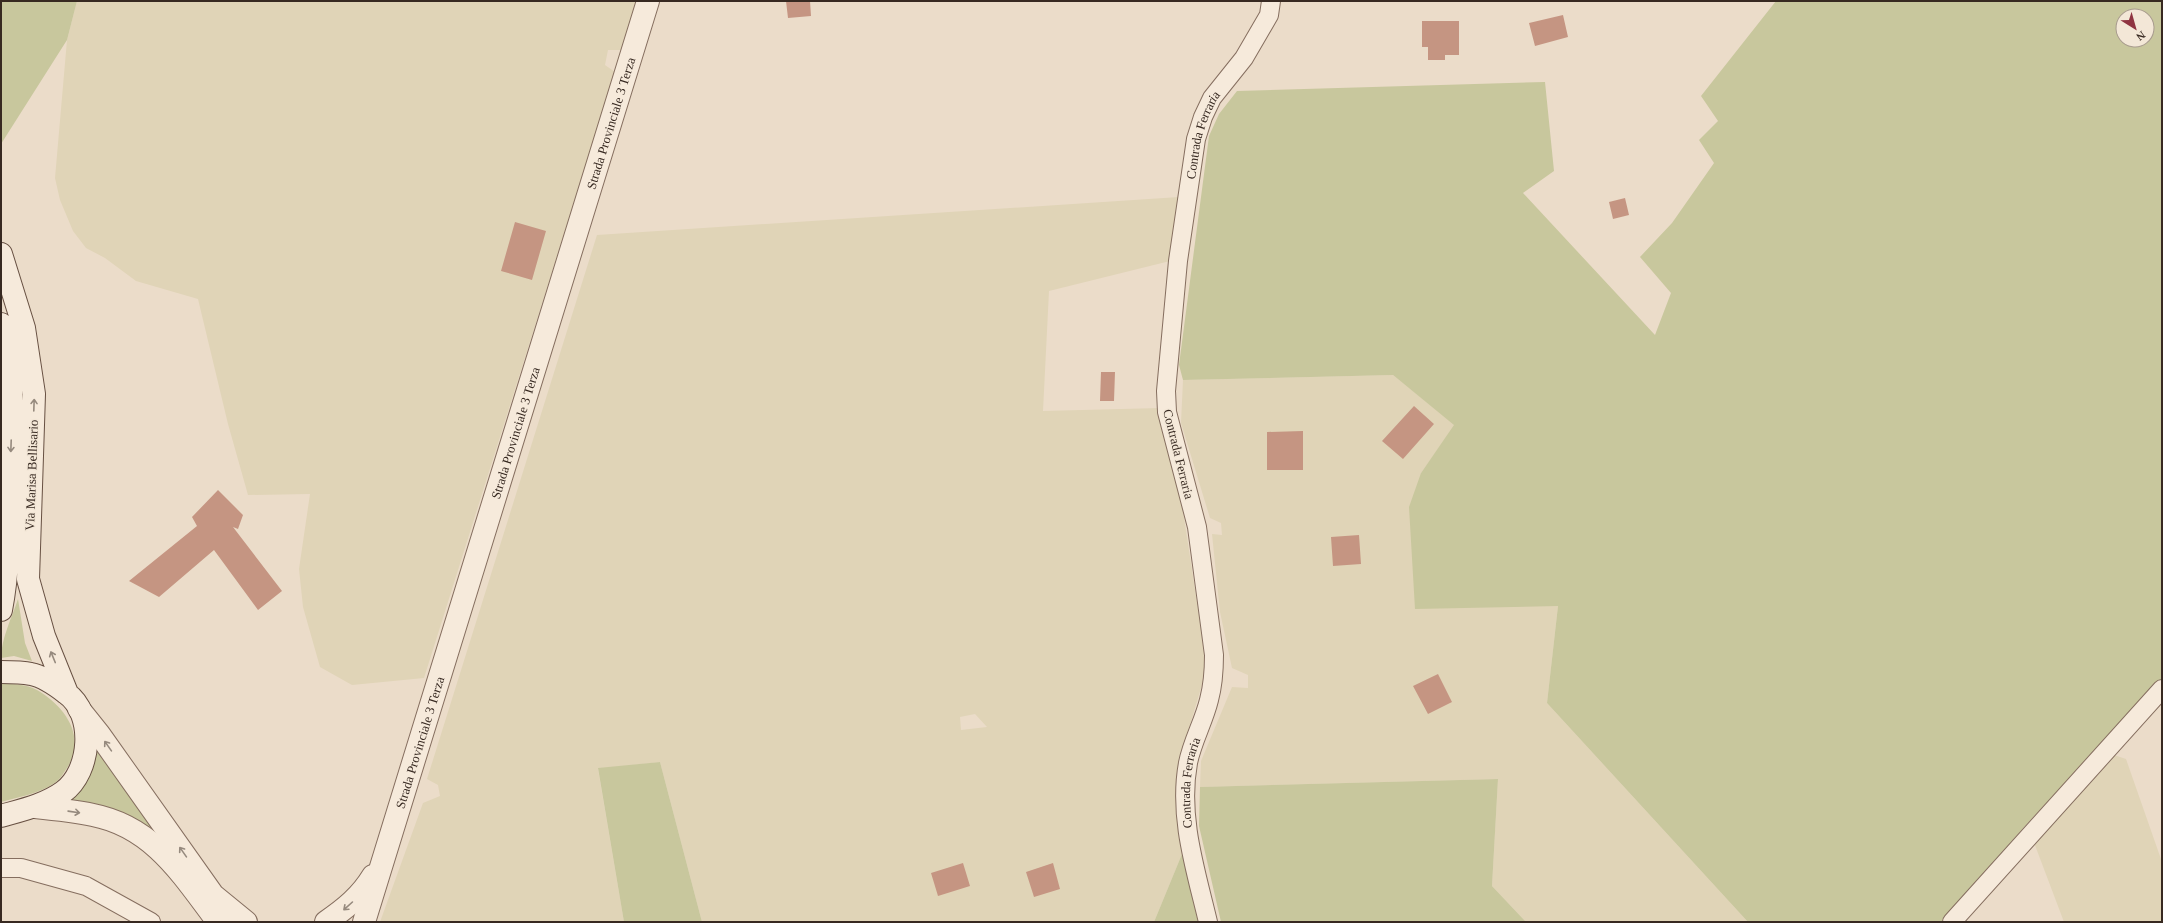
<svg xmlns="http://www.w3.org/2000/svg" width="2163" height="923" font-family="Georgia,serif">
	<rect width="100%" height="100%" fill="#ebdcc9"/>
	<!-- farmland -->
	<path fill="#e0d4b7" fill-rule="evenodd" d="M77 1H636L622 50H608L605 65 615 72 424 678 352 685 320 667 303 607 299 569 310 494 248 495 228 424 198 299 136 281 105 258 86 248 73 231 60 200 55 178 67 40Z
		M1179 197 1170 261 1049 291 1043 411 1160 408 1183 511 1207 668 1181 755 1176 790 1182 854 1154 922H702L660 762 598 769 624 922H380L423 803 440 796 438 785 427 779 597 235ZM975 714 987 727 961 730 960 717Z
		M1393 375 1455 425 1421 473 1558 606 1547 703 1748 922H1526L1492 886 1498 779 1200 787 1201 761 1232 687 1248 688V675L1232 668 1220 612 1212 534 1222 535 1221 523 1210 518 1181 423 1183 380Z
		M2114 755 2126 759 2162 862V922H2064L2033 840Z"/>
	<!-- green -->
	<path fill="#c8c79d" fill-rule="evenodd" d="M1 1H77L67 40 1 144Z
		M1776 1H2162V680L2153 687 2025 826 1942 922H1748L1547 703 1558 606 1415 609 1409 507 1421 473 1454 425 1393 375 1183 380 1179 365 1209 136 1219 114 1237 91 1545 82 1554 171 1523 193 1655 335 1671 293 1640 257 1672 223 1714 163 1699 140 1718 121 1701 96ZM2123 16H2147V40H2123Z
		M18 599 25 643 32 661 14 656 1 658C1 639 12 617 18 599Z
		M1 684C13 684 26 684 37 690 65 706 87 737 67 768 63 774 59 781 53 784 38 794 18 797 1 802Z
		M99 747 162 837C127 814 114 805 71 801 85 784 93 768 99 747Z
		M660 762 702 922H624L598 768Z
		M1498 779 1492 886 1526 922H1221L1199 826 1200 787Z
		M1182 854 1198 922H1154Z"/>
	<!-- building -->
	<path fill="#c59582" d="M786 1H810L811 16 788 18Z
		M1563 15 1568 37 1535 46 1529 23Z
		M1422 21H1459V55H1445V60H1428V47H1422Z
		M1625 198 1629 215 1613 219 1609 202Z
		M515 222 546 231 532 280 501 271Z
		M1101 372H1115L1114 401H1100Z
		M1414 406 1434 424 1403 459 1382 441Z
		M1303 431V470H1267V432Z
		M218 490 243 515 238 529 233 527 282 591 258 610 214 550 159 597 129 581 197 526 192 517Z
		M1359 535 1361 564 1333 566 1331 537Z
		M1438 674 1452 702 1428 714 1413 686Z
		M963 863 970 886 938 896 931 873Z
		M1053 863 1060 889 1034 897 1026 872Z"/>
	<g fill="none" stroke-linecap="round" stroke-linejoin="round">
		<defs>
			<g id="minor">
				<path d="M1 868H21L86 886 151 922"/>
				<path id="s1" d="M1208 922C1196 871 1178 817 1188 763 1192 742 1204 721 1209 700 1213 685 1214 670 1214 655L1197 527 1167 412 1166 391 1178 261 1196 139 1203 117 1212 98 1244 58 1269 15 1271 1"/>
				<path d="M1952 922 2162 689"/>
			</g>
			<g id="tertiary">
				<path d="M79 709 99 734 213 895 246 922"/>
				<path d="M35 807C55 809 74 811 93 815 154 827 183 876 218 922"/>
				<path d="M326 922C345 909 361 896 373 876"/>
				<path id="s2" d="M364 922 648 1"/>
			</g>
			<path id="secondary" d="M1 254 24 328 34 394 28 579 44 636 67 693
				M1 324C16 375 12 430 10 482 9 525 9 568 1 610
				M1 672C11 672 22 672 31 674 42 676 57 686 66 693 96 714 91 772 63 792 45 805 22 810 1 816"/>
		</defs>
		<!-- minor casing -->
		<use href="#minor" stroke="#856e5f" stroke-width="20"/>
		<!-- tertiary casing -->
		<use href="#tertiary" stroke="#856e5f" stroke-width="24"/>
		<!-- secondary casing -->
		<use href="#secondary" stroke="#675042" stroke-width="24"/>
		<!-- minor -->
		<use href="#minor" stroke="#f6eadb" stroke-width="18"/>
		<!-- tertiary -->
		<use href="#tertiary" stroke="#f6eadb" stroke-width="22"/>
		<!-- secondary -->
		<use href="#secondary" stroke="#f6eadb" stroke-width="22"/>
	</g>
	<!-- one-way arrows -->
	<defs><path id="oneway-shaft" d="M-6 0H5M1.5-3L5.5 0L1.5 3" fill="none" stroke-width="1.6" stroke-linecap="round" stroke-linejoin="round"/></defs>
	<g stroke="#968a7e">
		<use href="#oneway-shaft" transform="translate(34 405) rotate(-88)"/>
		<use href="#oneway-shaft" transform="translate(11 446) rotate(92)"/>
		<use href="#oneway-shaft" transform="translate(53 657) rotate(-112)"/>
		<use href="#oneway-shaft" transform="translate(108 746) rotate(-125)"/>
		<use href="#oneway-shaft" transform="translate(74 812) rotate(8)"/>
		<use href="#oneway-shaft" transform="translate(183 852) rotate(-125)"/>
		<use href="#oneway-shaft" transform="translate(348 906) rotate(138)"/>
	</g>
	<g text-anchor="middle" stroke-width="3" stroke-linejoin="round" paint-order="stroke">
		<!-- street labels -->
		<g font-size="13" fill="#372921" stroke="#f3e7d7">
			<text dy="5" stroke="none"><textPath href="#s2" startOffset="836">Strada Provinciale 3 Terza</textPath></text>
			<text dy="5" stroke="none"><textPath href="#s1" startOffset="802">Contrada Ferraria</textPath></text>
			<text dy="5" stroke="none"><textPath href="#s2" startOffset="512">Strada Provinciale 3 Terza</textPath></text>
			<text transform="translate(1179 454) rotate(76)" y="5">Contrada Ferraria</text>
			<text transform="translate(31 475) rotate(-88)" y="5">Via Marisa Bellisario</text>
			<text dy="5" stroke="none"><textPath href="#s2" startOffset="188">Strada Provinciale 3 Terza</textPath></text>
			<text dy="5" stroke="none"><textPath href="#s1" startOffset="142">Contrada Ferraria</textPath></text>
		</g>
	</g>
	<!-- border -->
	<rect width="2163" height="923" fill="none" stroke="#372921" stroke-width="4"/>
	<!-- north arrow -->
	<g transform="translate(2135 28) rotate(143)"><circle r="19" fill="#f3e7d7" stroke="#a89b8e"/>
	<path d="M0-3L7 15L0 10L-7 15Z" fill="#8f3441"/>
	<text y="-6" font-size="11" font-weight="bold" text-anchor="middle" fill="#372921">N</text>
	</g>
</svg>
